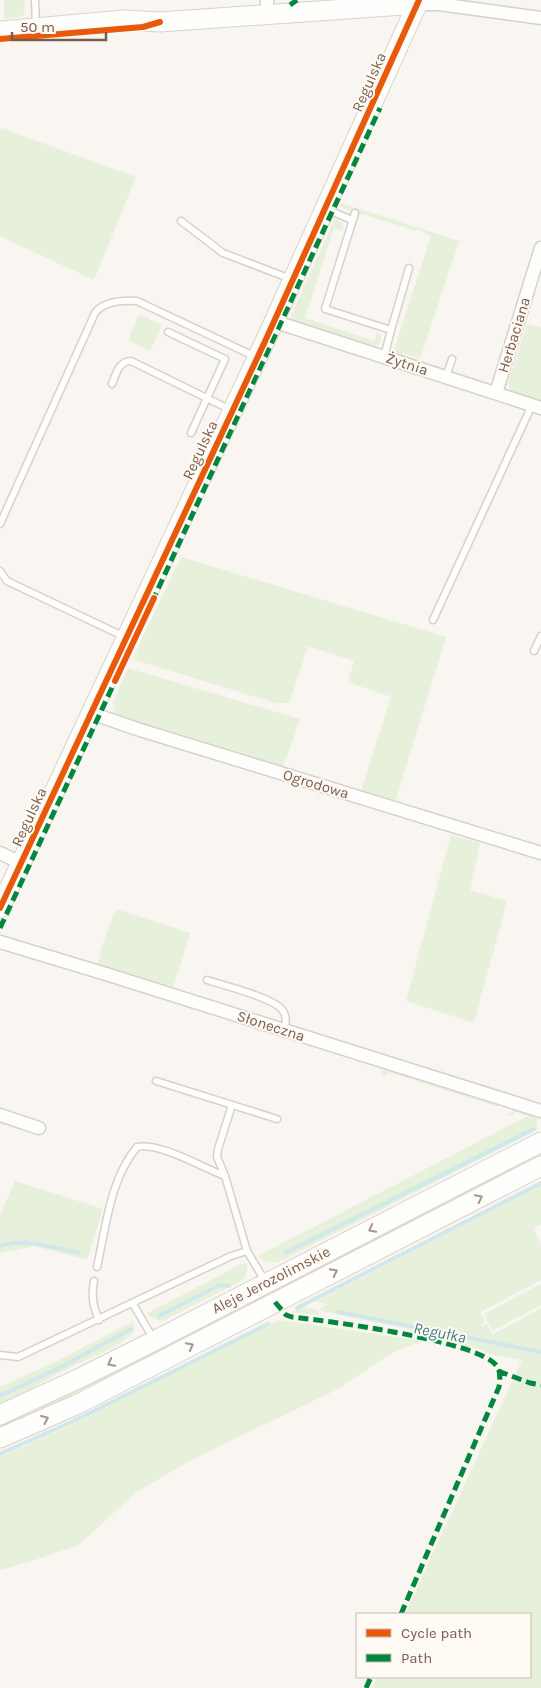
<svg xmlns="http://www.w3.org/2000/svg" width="541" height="1688" font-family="Karla,sans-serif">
	<rect width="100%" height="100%" fill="#f9f5f0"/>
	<!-- green -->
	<path fill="#e7f0db" d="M4 0H25L24 14 20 17 4 19Z
		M1 128 136 177 94 280 0 236V132Z
		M341 203 459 241 420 359 403 353 402 356 397 354 394 350 431 236 417 229 416 231 363 214 360 215 340 206Z
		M335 218 342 224 343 231 334 228 305 318 374 341 377 332 380 334C382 338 381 344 376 346L368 345V348L288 322Z
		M139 314 162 325 150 351 128 340Z
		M527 324 541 328V402L511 392 508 383Z
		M181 557 446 637 395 802 361 791 391 697 348 682 354 661 308 646 289 703H276L135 660 134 656Z
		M128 668 300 719 283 767 116 715 113 713 115 706 112 704Z
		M451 835 480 843 470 890 507 901 474 1023 406 1001Z
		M116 909 190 933 173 988 96 966 101 955 99 954Z
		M390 1068 499 1103 498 1107 388 1072 386 1076 380 1075 383 1070Z
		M517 1109C529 1113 540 1115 537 1130L283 1260C274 1264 265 1264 258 1256L528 1116 515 1112 513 1116 506 1115Z
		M541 1150V1157L96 1386 0 1431V1426L161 1346Z
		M15 1181 103 1209 87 1260 34 1246 0 1253V1215Z
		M541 1185V1224L534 1229 541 1245V1280L480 1312 485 1322 481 1324V1327L487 1324 492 1335 541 1308V1688H372L377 1677H530V1614H405L522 1360 485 1353 483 1350 430 1337 423 1332 326 1312 318 1310 319 1315 292 1313 302 1307 318 1310 327 1304 316 1301Z
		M245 1262C249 1271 247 1275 241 1281L163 1321C157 1320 151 1319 148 1313Z
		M541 1284V1305L492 1331 484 1314Z
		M279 1320 422 1341 394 1352 336 1390 197 1457 136 1492 79 1545 29 1562 0 1570V1457L80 1421Z
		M134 1321 135 1330C123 1347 84 1360 65 1370 43 1381 23 1395 0 1404V1387L61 1359Z"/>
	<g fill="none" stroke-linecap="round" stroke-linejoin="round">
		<!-- stream -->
		<path stroke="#d0e8ea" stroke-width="4" d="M0 1246C27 1238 52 1247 79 1253
			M285 1253 534 1129
			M219 1285 229 1286
			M297 1308 541 1183
			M338 1312 541 1352
			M159 1316 220 1285
			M0 1396 61 1367 131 1329
			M0 1454 76 1420 268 1324"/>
		<defs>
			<path id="lane" d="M35 0 36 26
				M326 209 352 220
				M355 213 325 309 391 330 384 357
				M181 221 223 253 291 279
				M391 330 409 268
				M168 332 225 359 191 433
				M446 377 452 359
				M112 384C116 374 119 361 131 361L231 410
				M0 524 95 313C104 301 122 300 137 301L256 357
				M0 571 7 581 125 637
				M433 620 532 405
				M534 651 541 636
				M207 980C222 985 276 998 283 1011 287 1017 286 1024 284 1030
				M156 1081 277 1119
				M232 1105 218 1149 217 1157 225 1176 247 1251
				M97 1267C106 1227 110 1179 137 1147 160 1142 203 1168 225 1176
				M94 1281C91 1296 93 1306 99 1320
				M133 1304 154 1340
				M0 1355 18 1357 231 1256 247 1251 265 1281"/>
			<path id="street" d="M267 0V14
				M418 4H439L541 18
				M273 321 541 408
				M496 393 541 248
				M91 713 137 729 541 853
				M0 853 21 863
				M0 942 106 974 541 1111
				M0 1115 39 1128"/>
			<path id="secondary" d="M0 31 124 20 160 22 418 4
				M0 908 267 337 419 0
				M0 1415 82 1377 154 1341 541 1142
				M0 1438 78 1404 541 1166"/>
		</defs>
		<!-- lane casing -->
		<use href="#lane" stroke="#d7d1cb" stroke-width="9"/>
		<!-- street casing -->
		<use href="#street" stroke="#d7d1cb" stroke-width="15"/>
		<!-- secondary casing -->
		<use href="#secondary" stroke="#d9d2cb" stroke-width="21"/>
		<!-- lane -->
		<use href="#lane" stroke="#fefefd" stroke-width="6"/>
		<!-- street -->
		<use href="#street" stroke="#fefefd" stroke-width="12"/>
		<!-- secondary -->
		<use href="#secondary" stroke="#fefefd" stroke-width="19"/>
		<!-- quiet -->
		<path stroke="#00873e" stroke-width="5" stroke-dasharray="10 5" stroke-linecap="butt" d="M290 5 297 0
			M152 602 380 108
			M0 928 117 677
			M275 1302 286 1315 292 1317C329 1321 474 1340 496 1365 501 1370 500 1380 499 1387L401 1614
			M498 1371 530 1383 541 1385
			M366 1688 371 1677"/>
		<defs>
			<path id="cycleway" d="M0 39 143 27 160 22
				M115 681 154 598
				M0 908 267 337 419 0"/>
		</defs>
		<!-- cycleway casing -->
		<use href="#cycleway" stroke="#fffaf3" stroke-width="9"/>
		<!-- cycleway -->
		<use href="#cycleway" stroke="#e8590c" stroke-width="6"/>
	</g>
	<!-- one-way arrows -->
	<defs><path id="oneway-chevron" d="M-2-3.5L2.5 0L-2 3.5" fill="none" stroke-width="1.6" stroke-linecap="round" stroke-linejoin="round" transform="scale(1.25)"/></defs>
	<g stroke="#a8958b">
		<use href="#oneway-chevron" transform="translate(479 1198) rotate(-27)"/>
		<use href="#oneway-chevron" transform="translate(372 1229) rotate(153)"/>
		<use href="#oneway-chevron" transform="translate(334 1272) rotate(-27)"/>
		<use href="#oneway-chevron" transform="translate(190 1346) rotate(-27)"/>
		<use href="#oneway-chevron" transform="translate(111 1363) rotate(153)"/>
		<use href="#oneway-chevron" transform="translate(45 1419) rotate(-24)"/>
	</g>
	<g text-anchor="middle" stroke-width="4" stroke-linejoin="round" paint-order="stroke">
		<!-- street labels -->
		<g font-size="15" fill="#7a5c4d" stroke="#fffaf3">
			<text transform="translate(369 82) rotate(-66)" y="5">Regulska</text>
			<text transform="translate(514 335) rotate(-73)" y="5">Herbaciana</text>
			<text transform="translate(407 364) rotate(18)" y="5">Żytnia</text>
			<text transform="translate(200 450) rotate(-65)" y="5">Regulska</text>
			<text transform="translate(316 784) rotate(17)" y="5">Ogrodowa</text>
			<text transform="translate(29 817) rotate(-65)" y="5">Regulska</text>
			<text transform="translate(271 1026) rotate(18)" y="5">Słoneczna</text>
			<text transform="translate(271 1280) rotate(-27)" y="5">Aleje Jerozolimskie</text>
		</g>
		<!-- water labels -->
		<g font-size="16" font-style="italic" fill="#437c86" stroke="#fffaf3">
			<text transform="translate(440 1332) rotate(11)" y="6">Regułka</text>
		</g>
	</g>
	<!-- legend -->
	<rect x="356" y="1613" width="175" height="65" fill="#fffaf3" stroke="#cabbb1"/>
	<rect x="366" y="1629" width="25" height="8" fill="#e8590c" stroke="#cabbb1"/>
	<text x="401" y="1638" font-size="15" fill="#7a5c4d">Cycle path</text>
	<rect x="366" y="1654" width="25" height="8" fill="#00873e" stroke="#cabbb1"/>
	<text x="401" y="1663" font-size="15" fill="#7a5c4d">Path</text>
	<!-- scale -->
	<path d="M12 32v8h94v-8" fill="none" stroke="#7a5c4d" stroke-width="2.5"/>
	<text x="20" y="32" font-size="15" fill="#7a5c4d" stroke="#fffaf3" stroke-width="4" paint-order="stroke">50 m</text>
</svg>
